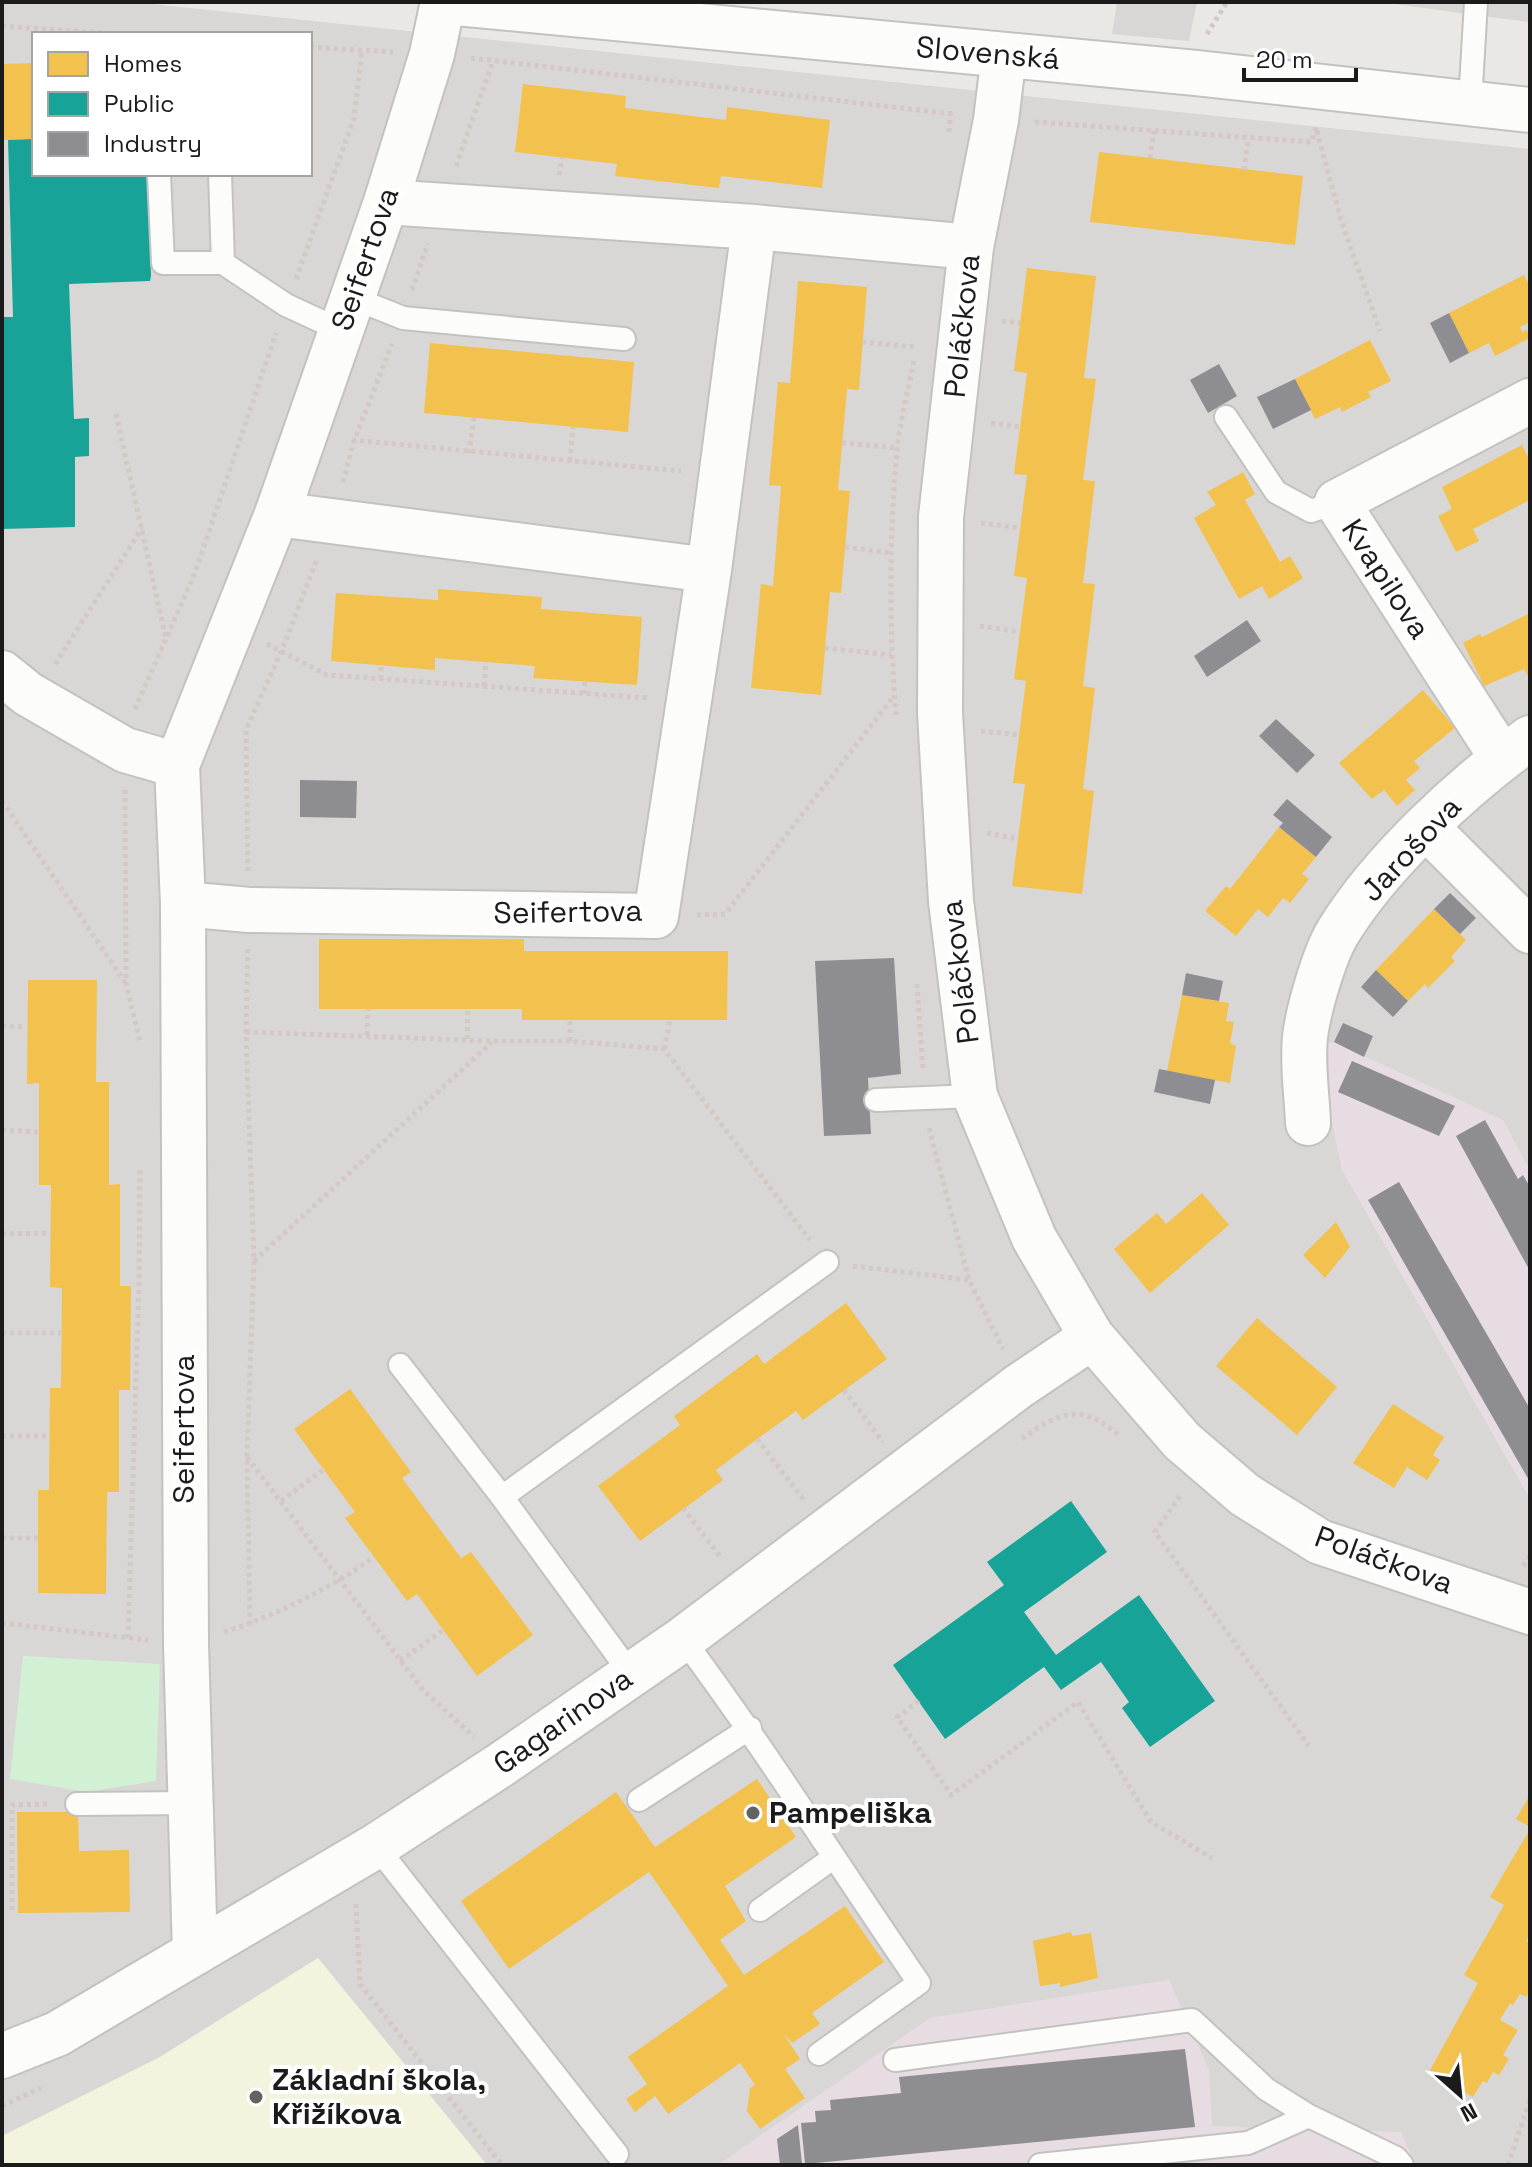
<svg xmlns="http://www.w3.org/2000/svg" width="1532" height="2167" font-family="'Space Grotesk',sans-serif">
	<rect width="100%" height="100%" fill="#eae8e4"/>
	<!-- residential -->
	<path fill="#d9d7d5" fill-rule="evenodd" d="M2 2H133L1530 149V2165H2ZM34 34H310V174H34Z"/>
	<!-- industrial -->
	<path fill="#e8dce3" d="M1334 1042 1503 1120 1530 1171V1499L1342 1170 1330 1113 1328 1043Z
		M1169 1980 1209 2070 1212 2126 1401 2132 1415 2165H718L930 2018Z"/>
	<!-- education -->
	<path fill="#f4f4de" d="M318 1958 487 2165H2V2136L160 2057Z"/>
	<!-- religious -->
	<path fill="#d8d7d5" d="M1117 2H1197L1189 41 1112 34Z
		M1381 2H1530V22L1474 15Z
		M354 118 408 132 244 597 195 573 249 406Z
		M497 223 635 235 632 266 495 255Z
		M944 279 958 282 932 697 917 698 901 676V518L911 394 929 368Z
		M414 501 613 519 610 548 412 530Z
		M235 1044 232 1461H203L207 1049Z
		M385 1367 564 1611 537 1631 358 1387Z
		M937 1411 959 1415 708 1601 711 1575Z
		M203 1665 233 1680V1785L206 1799Z
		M455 1757 479 1761 377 1821 384 1800Z
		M481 1997 562 2101 538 2119 457 2016Z"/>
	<!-- park -->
	<path fill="#d2f0d3" d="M23 1656 160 1664 156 1781 86 1792 10 1779Z"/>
	<!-- homes -->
	<path fill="#f2c14e" d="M34 63V139L2 140V64Z
		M523 84 626 96 625 108 726 120 727 107 830 120 822 188 721 176 719 188 615 176 617 164 515 152Z
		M1099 152 1303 176 1295 245 1090 222Z
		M1027 268 1096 276 1084 378 1096 379 1083 480 1095 481 1083 583 1095 584 1083 686 1095 688 1083 789 1094 791 1082 894 1012 886 1025 784 1013 783 1026 681 1014 679 1027 578 1014 576 1027 475 1014 474 1027 373 1014 371Z
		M1524 275 1530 287V322L1520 327 1522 332 1527 330 1530 338 1495 356 1489 343 1469 353 1449 313Z
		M798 281 867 287 859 390 847 389 838 490 850 491 841 593 830 592 821 695 751 688 761 584 773 586 781 486 769 485 778 382 790 383Z
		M1370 340 1391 381 1368 392 1371 397 1342 412 1340 407 1315 419 1295 379Z
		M430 343 634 362 628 432 424 413Z
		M1522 445 1530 461V500L1473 529 1479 541 1456 552 1438 516 1452 509 1442 487Z
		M1243 472 1255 494 1245 500 1280 562 1290 556 1303 578 1269 599 1262 586 1239 599 1194 518 1216 505 1207 492Z
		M438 589 542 597 541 609 642 617 637 685 533 678 535 666 486 662 435 658V670L331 661 336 593 438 600Z
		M1530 613V680L1524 669 1484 686 1463 643 1480 634 1482 637Z
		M1423 690 1455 728 1414 761 1420 768 1406 780 1415 790 1397 806 1384 790 1372 799 1339 763Z
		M1279 827 1316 857 1302 874 1309 879 1290 903 1283 898 1268 917 1258 909 1236 936 1205 911 1226 886 1230 889Z
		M1434 909 1466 940 1451 957 1455 961 1428 988 1425 984 1408 1001 1376 970Z
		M319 939H524V951H728L727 1020H522V1009H319Z
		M28 980H97L96 1082H109V1185L120 1184V1286H131L130 1390H119V1492H107L106 1594 38 1593V1490H49L50 1388H61L62 1288 50 1287 51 1185H39V1083L27 1084Z
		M1182 995 1229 1003 1226 1021 1234 1022 1230 1043 1236 1046 1230 1083 1167 1071Z
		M1202 1193 1229 1225 1150 1293 1114 1249 1157 1213 1166 1224Z
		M1336 1222 1350 1247 1325 1278 1303 1255Z
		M846 1303 887 1359 803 1420 796 1411 757 1439 716 1470 723 1480 640 1541 598 1486 680 1425 674 1416 757 1354 764 1364Z
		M1257 1318 1337 1387 1297 1435 1216 1366Z
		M350 1389 411 1472 402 1478 461 1558 471 1552 533 1635 477 1676 417 1594 407 1601 345 1518 355 1512 294 1429Z
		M1393 1404 1444 1437 1433 1455 1440 1460 1427 1480 1407 1467 1394 1488 1353 1463Z
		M757 1779 796 1837 725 1886 746 1921 720 1940 744 1975 845 1906 884 1962 812 2013 820 2024 792 2043 783 2033 800 2059 785 2069 805 2098 760 2129 747 2111 750 2088 755 2085 740 2063 668 2114 655 2096 635 2112 626 2099 647 2084 628 2057 728 1986 649 1872 509 1969 461 1901 616 1792 655 1847Z
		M1530 1795V1827L1516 1819Z
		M17 1812H78L79 1851 129 1850 130 1912 18 1913Z
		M1530 1829V1935L1526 1941 1530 1944V1990L1526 1997 1520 1994 1513 2005 1510 2003 1500 2020 1518 2030 1503 2055 1509 2059 1499 2075 1493 2072 1487 2083 1483 2081 1473 2097 1429 2072 1478 1983 1464 1975 1504 1905 1490 1897Z
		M1071 1932 1072 1936 1091 1933 1098 1978 1060 1987V1983L1040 1986 1033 1941Z"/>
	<!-- public -->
	<path fill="#17a398" d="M34 139V174H148L151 276 150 281 69 284 74 419 89 418V456L75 457V527L2 529V317H13L8 140Z
		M1071 1501 1107 1552 1024 1612 1056 1655 1139 1595 1215 1701 1150 1747 1122 1708 1129 1702 1101 1662 1061 1690 1044 1667 945 1739 893 1665 1004 1585 987 1562Z"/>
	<!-- industry -->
	<path fill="#8d8d92" d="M1449 313 1469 353 1450 363 1430 323Z
		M1219 364 1237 396 1208 413 1190 380Z
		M1295 379 1311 410 1273 429 1257 397Z
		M1247 620 1261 641 1207 677 1194 656Z
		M1276 719 1315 755 1297 773 1259 736Z
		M300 780 357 781 356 818 300 817Z
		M1287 799 1332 837 1316 857 1279 827 1283 823 1273 815Z
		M1450 893 1476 918 1460 934 1434 909Z
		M894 958 901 1074 868 1078 871 1134 824 1136 815 961Z
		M1376 970 1408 1001 1393 1017 1361 987Z
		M1186 973 1223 981 1219 1001 1182 995Z
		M1343 1023 1373 1036 1364 1057 1334 1042Z
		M1352 1061 1455 1106 1439 1136 1338 1092Z
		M1159 1069 1215 1080 1210 1104 1154 1092Z
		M1485 1120 1518 1179 1523 1175 1530 1187V1271L1456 1136Z
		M1399 1182 1530 1409V1482L1368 1200Z
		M1185 2049 1195 2127 805 2164 801 2123 816 2122 815 2111 831 2110 830 2100 901 2093 899 2077Z
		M798 2125 802 2164 780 2165 777 2139Z"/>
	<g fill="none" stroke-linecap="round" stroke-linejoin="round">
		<defs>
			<path id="lane" d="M1470 103 1476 2
				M159 174 163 263H223L286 305 340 330
				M220 174 223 263
				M351 297 403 318 624 339
				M1226 417 1276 492 1311 511 1337 502
				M876 1100 975 1096
				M400 1365 502 1497 631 1674
				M502 1497 827 1262
				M683 1639C766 1750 840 1868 919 1983L819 2054
				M639 1800 750 1728
				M77 1804 191 1803
				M376 1846 617 2154
				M760 1910 833 1858
				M895 2060 1192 2020 1266 2089 1309 2116 1396 2158 1402 2165
				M1040 2165 1248 2143 1309 2116"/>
			<path id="street" d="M446 2 1196 73 1530 110
				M1004 55 996 120 971 247 941 517 940 713 951 901 975 1096 1034 1238 1092 1337 1182 1441 1245 1495 1320 1542 1530 1612
				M386 202 754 227 971 247
				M277 514 709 570
				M2 673 28 694 125 750 177 765
				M1502 758 1337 502 1530 401
				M1426 827 1530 931
				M183 904 249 910 656 916 709 570 754 227
				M1308 1123C1307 1095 1302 1065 1305 1037 1308 1011 1324 955 1338 932 1381 862 1463 786 1530 738
				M195 1953 186 1644 183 904 177 765 277 514 386 202 432 54 443 2
				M2 2056 57 2034 376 1846 499 1766 683 1639 1019 1386 1092 1337"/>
		</defs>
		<!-- lane casing -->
		<use href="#lane" stroke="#c2c2c0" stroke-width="26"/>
		<!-- street casing -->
		<use href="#street" stroke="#c2c2c0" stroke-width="48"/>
		<!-- path -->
		<path stroke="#d5c7c4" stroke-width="5" stroke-dasharray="4 4" stroke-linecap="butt" d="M2 26 119 34
			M1207 34 1227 2
			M310 47 393 52
			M471 58 953 114
			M1035 122 1311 142 1317 126
			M1317 131 1341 220 1380 331
			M949 132 951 113
			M1150 158 1154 131
			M456 166 493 61
			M1244 170 1248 138
			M559 175 562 158
			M296 279 354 118 362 50
			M412 290 428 243
			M1002 321 1020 323
			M862 342 917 347
			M116 414 166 639
			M991 423 1020 427
			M352 440 681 471
			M842 443 897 448
			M469 453 474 418
			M570 461 573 427
			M343 482 354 441 392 344
			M981 523 1020 528
			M845 547 892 553
			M980 626 1020 632
			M267 644 327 675 649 698
			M825 648 891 655
			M55 664 142 528
			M381 679V665
			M484 686 486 662
			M584 694 585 681
			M135 709 195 573 276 333
			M896 715C889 628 889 538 897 450 900 420 909 389 914 359
			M981 731 1019 735
			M125 790 126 983 140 1042
			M2 801 125 982
			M987 833 1018 839
			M248 871 246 730 282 650 317 559
			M697 915 725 914 894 696
			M248 949 246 1032 254 1261 247 1457 250 1624
			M917 984 923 1070
			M2 1026 26 1027
			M246 1032 492 1041H570L664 1049 810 1240
			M367 1035 368 1009
			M467 1039 468 1008
			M570 1041V1020
			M664 1049 670 1020
			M929 1128 969 1280 1003 1349
			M2 1130 39 1132
			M2 1234 51 1233
			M254 1261 492 1042
			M853 1266 969 1280
			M2 1333H62
			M844 1390 883 1442
			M2 1436H50
			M757 1439 804 1500
			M1022 1439C1061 1410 1082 1403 1121 1437
			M247 1457 423 1690 474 1737
			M1180 1496 1155 1532 1309 1746
			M281 1501 324 1469
			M683 1508 722 1559
			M2 1538H38
			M1523 1566 1530 1556
			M2 1623 148 1640
			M224 1632C277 1615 329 1589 374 1557
			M128 1638 139 1282 140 1168
			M400 1661 443 1630
			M919 1701 897 1717 951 1795 1078 1702 1151 1822 1212 1858
			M356 1904 360 1984 502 2165
			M12 1910V1805L50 1804
			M2 2106 41 2088
			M1508 2165 1530 2100"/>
		<!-- lane -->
		<use href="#lane" stroke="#fcfcfb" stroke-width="22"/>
		<!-- street -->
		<use href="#street" stroke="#fcfcfb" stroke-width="44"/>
	</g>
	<!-- markers -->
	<g fill="#636361" stroke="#fff" stroke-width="3">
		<circle cx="753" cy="1813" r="8"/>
		<circle cx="256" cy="2097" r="8"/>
	</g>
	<g text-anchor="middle" stroke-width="8" stroke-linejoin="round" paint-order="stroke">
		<!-- street labels -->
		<g font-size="30" fill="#1b1b1b" stroke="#fff">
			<text transform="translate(988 53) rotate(5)" y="10">Slovenská</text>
			<text transform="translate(365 259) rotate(-71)" y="10">Seifertova</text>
			<text transform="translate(962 326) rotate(-84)" y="10">Poláčkova</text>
			<text transform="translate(1386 579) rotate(57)" y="10">Kvapilova</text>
			<text transform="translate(1411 849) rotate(-47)" y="10">Jarošova</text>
			<text transform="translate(568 912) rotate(-1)" y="10">Seifertova</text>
			<text transform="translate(960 972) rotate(-97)" y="10">Poláčkova</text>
			<text transform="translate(184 1429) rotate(-90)" y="10">Seifertova</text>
			<text transform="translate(1384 1560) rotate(20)" y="10">Poláčkova</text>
			<text transform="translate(563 1721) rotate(-35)" y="10">Gagarinova</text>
		</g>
		<!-- poi labels -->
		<g font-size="30" font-weight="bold" fill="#1b1b1b" stroke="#fff" text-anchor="start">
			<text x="769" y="1823">Pampeliška</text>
			<text x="272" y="2090">Základní škola,<tspan x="272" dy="34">Křižíkova</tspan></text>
		</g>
	</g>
	<!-- border -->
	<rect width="1532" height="2167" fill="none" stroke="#1b1b1b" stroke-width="8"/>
	<!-- legend -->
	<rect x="32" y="32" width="280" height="144" fill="#ffffff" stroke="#a4a4a4" stroke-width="2"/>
	<rect x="48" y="52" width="40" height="24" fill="#f2c14e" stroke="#a4a4a4" stroke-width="2"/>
	<text x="104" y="72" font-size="24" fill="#1b1b1b">Homes</text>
	<rect x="48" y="92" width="40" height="24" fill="#17a398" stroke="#a4a4a4" stroke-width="2"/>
	<text x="104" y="112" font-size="24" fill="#1b1b1b">Public</text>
	<rect x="48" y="132" width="40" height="24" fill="#8d8d92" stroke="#a4a4a4" stroke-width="2"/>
	<text x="104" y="152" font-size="24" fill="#1b1b1b">Industry</text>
	<!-- north arrow -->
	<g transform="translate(1460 2095) rotate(153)" stroke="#ffffff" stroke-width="6" paint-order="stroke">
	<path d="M0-6L14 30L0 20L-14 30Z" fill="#1b1b1b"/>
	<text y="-12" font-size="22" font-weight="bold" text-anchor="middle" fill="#1b1b1b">N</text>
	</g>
	<!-- scale -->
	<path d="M1244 68v12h112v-12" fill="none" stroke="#1b1b1b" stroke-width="4"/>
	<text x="1256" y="68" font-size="24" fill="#1b1b1b" stroke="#ffffff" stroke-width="6" paint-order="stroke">20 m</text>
</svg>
